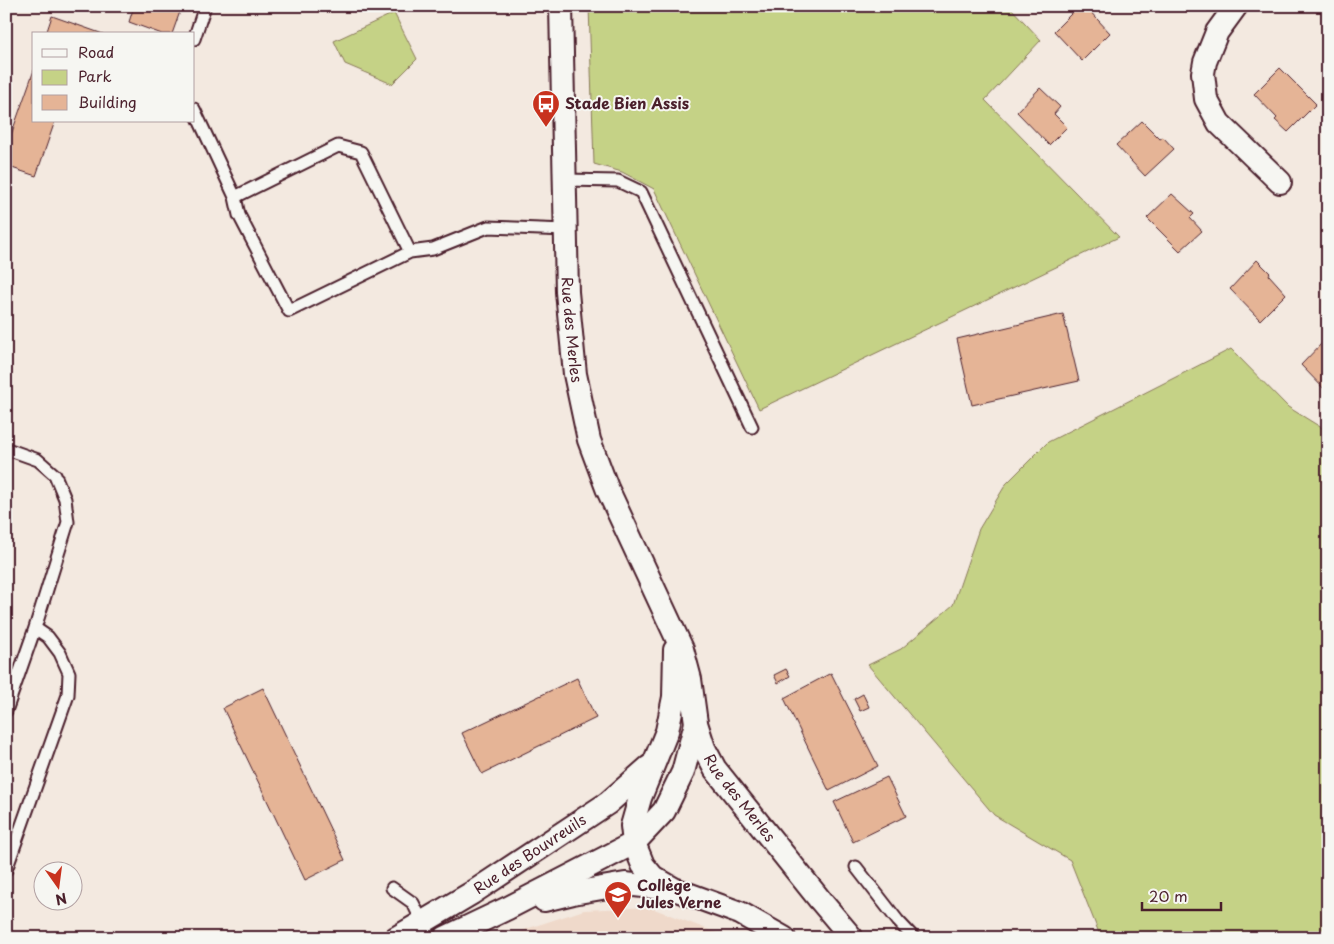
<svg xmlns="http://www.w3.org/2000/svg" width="1334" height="944" font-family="'Playpen Sans',sans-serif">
	<rect width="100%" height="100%" fill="#f3e9e0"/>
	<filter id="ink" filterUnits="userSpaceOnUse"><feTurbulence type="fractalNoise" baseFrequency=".02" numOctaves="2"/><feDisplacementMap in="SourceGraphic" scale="10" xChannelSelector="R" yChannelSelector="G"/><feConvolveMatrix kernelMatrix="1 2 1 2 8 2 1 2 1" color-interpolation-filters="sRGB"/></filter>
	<g filter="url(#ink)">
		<!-- built -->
		<path fill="#efd9ca" d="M649 907 730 938H513L526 929 584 910Z"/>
		<!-- green -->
		<path fill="#c5d286" stroke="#887858" d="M589 6H1009L1041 40 985 100 1119 237 759 409 654 189 622 172 594 164Z
			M394 13 417 59 392 84 345 64 334 41Z
			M1231 349 1288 407 1322 428 1328 423V938H1101L1070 860 994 815 868 665 901 649 953 605 979 529 1006 484 1048 442Z"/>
		<!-- building -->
		<path fill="#e5b496" stroke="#4a1f2b" d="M134 6H182L172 34H162L129 22Z
			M1079 6H1085L1110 33 1082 61 1054 31Z
			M52 16 103 34H46Z
			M1280 68 1316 104 1288 132 1275 120 1277 118 1254 94Z
			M34 70V121H55L36 176 6 166V149Z
			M1040 88 1060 107 1054 114 1067 127 1049 145 1017 112Z
			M1142 121 1160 139 1163 137 1174 149 1145 176 1116 145Z
			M1172 194 1194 214 1190 218 1202 231 1180 251 1147 218Z
			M1257 260 1270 273 1269 275 1286 294 1260 320 1230 289Z
			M1063 314 1079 381 972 405 957 339Z
			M1324 341 1328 345V393L1301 365Z
			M786 669 790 676 778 683 774 675Z
			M831 673 878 766 829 791 784 698Z
			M577 678 596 718 482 774 462 733Z
			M263 688 345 860 305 880 223 708Z
			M863 694 869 707 860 711 854 699Z
			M887 777 906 816 853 842 834 802Z"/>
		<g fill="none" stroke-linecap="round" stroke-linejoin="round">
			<defs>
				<path id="lane" d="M194 39 205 6
					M194 109 235 197 239 215 289 311 410 252 361 152 338 146 235 197
					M565 180 618 181 641 192 752 427
					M410 252 433 249 488 227 566 230
					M6 450H10L38 460 55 475 65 499 68 522 35 628
					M6 711 35 628 48 637 60 653 69 673 68 695 6 870
					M856 867 898 921 914 938
					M392 888 413 903 430 938"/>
				<g id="street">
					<path id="s1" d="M561 6 567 292 575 374 589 440 607 488 682 649 690 679 696 723 704 748 715 769 820 900 852 938"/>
					<path d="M1236 6 1217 32 1205 62 1203 73 1206 99 1219 123 1280 182"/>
					<path d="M675 650 674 697 667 731 640 798 632 826 634 843 643 865 653 877 674 889 740 913 784 938"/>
					<path d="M544 900 573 893 625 884 671 889"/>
					<path id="s2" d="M396 938 472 893 608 803 649 767"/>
					<path d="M445 938 508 908 634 843 664 811 683 772 696 723"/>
				</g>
			</defs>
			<!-- lane casing -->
			<use href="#lane" stroke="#4a1f2b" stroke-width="15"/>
			<!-- street casing -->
			<use href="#street" stroke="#4a1f2b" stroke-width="26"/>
			<!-- lane -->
			<use href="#lane" stroke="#f6f6f2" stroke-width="11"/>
			<!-- street -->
			<use href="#street" stroke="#f6f6f2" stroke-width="22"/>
		</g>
	</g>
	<!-- icons -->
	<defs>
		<symbol id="bus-pin" viewBox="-11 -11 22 30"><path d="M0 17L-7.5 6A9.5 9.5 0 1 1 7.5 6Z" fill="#c8321e" stroke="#f6f6f2"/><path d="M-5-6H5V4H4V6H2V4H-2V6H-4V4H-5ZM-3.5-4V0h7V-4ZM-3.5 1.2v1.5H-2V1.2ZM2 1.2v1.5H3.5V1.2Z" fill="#fff"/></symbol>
		<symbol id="school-pin" viewBox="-11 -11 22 30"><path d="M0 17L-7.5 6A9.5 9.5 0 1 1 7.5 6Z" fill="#c8321e" stroke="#f6f6f2"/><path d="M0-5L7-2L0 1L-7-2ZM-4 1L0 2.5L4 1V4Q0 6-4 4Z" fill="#fff"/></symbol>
	</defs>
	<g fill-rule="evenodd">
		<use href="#bus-pin" x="530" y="88" width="32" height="43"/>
		<use href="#school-pin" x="602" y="879" width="32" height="43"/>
	</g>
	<g text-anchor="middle" stroke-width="4" stroke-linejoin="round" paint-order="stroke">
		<!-- poi labels -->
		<g font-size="15" font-weight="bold" fill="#4a1f2b" stroke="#f6f6f2" text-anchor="start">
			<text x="565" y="109">Stade Bien Assis</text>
			<text x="637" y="891">Collège<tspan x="637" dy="17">Jules Verne</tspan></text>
		</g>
		<!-- street labels -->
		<g font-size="15" fill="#4a1f2b" stroke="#f6f6f2">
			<text dy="5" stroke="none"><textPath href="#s1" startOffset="324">Rue des Merles</textPath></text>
			<text dy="5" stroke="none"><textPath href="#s1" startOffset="828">Rue des Merles</textPath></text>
			<text dy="5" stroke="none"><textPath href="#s2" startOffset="158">Rue des Bouvreuils</textPath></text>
		</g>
	</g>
	<!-- margin -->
	<rect width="1334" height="944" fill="none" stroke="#f6f6f2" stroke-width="25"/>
	<rect x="12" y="12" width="1309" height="919" fill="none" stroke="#4a1f2b" stroke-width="2" filter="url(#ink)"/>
	<!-- legend -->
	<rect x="32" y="32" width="162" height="90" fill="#f6f6f2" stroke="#b1a0a2"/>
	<rect x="42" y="49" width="25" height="8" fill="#f6f6f2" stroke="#b1a0a2"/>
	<text x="78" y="58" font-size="15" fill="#4a1f2b">Road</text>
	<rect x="42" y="70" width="25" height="15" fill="#c5d286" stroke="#b1a0a2"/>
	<text x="78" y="82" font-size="15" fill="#4a1f2b">Park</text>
	<rect x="42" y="95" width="25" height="15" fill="#e5b496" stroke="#b1a0a2"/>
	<text x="78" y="108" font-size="15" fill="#4a1f2b">Building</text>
	<!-- north arrow -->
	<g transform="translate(58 886) rotate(166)"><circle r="24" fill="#f6f6f2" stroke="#b1a0a2"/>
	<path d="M0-4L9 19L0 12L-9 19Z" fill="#c8321e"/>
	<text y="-8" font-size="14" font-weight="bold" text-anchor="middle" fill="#4a1f2b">N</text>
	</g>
	<!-- scale -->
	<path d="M1142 902v8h79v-8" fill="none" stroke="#4a1f2b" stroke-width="2.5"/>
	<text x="1149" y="902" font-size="15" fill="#4a1f2b" stroke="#f6f6f2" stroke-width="4" paint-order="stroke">20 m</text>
</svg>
